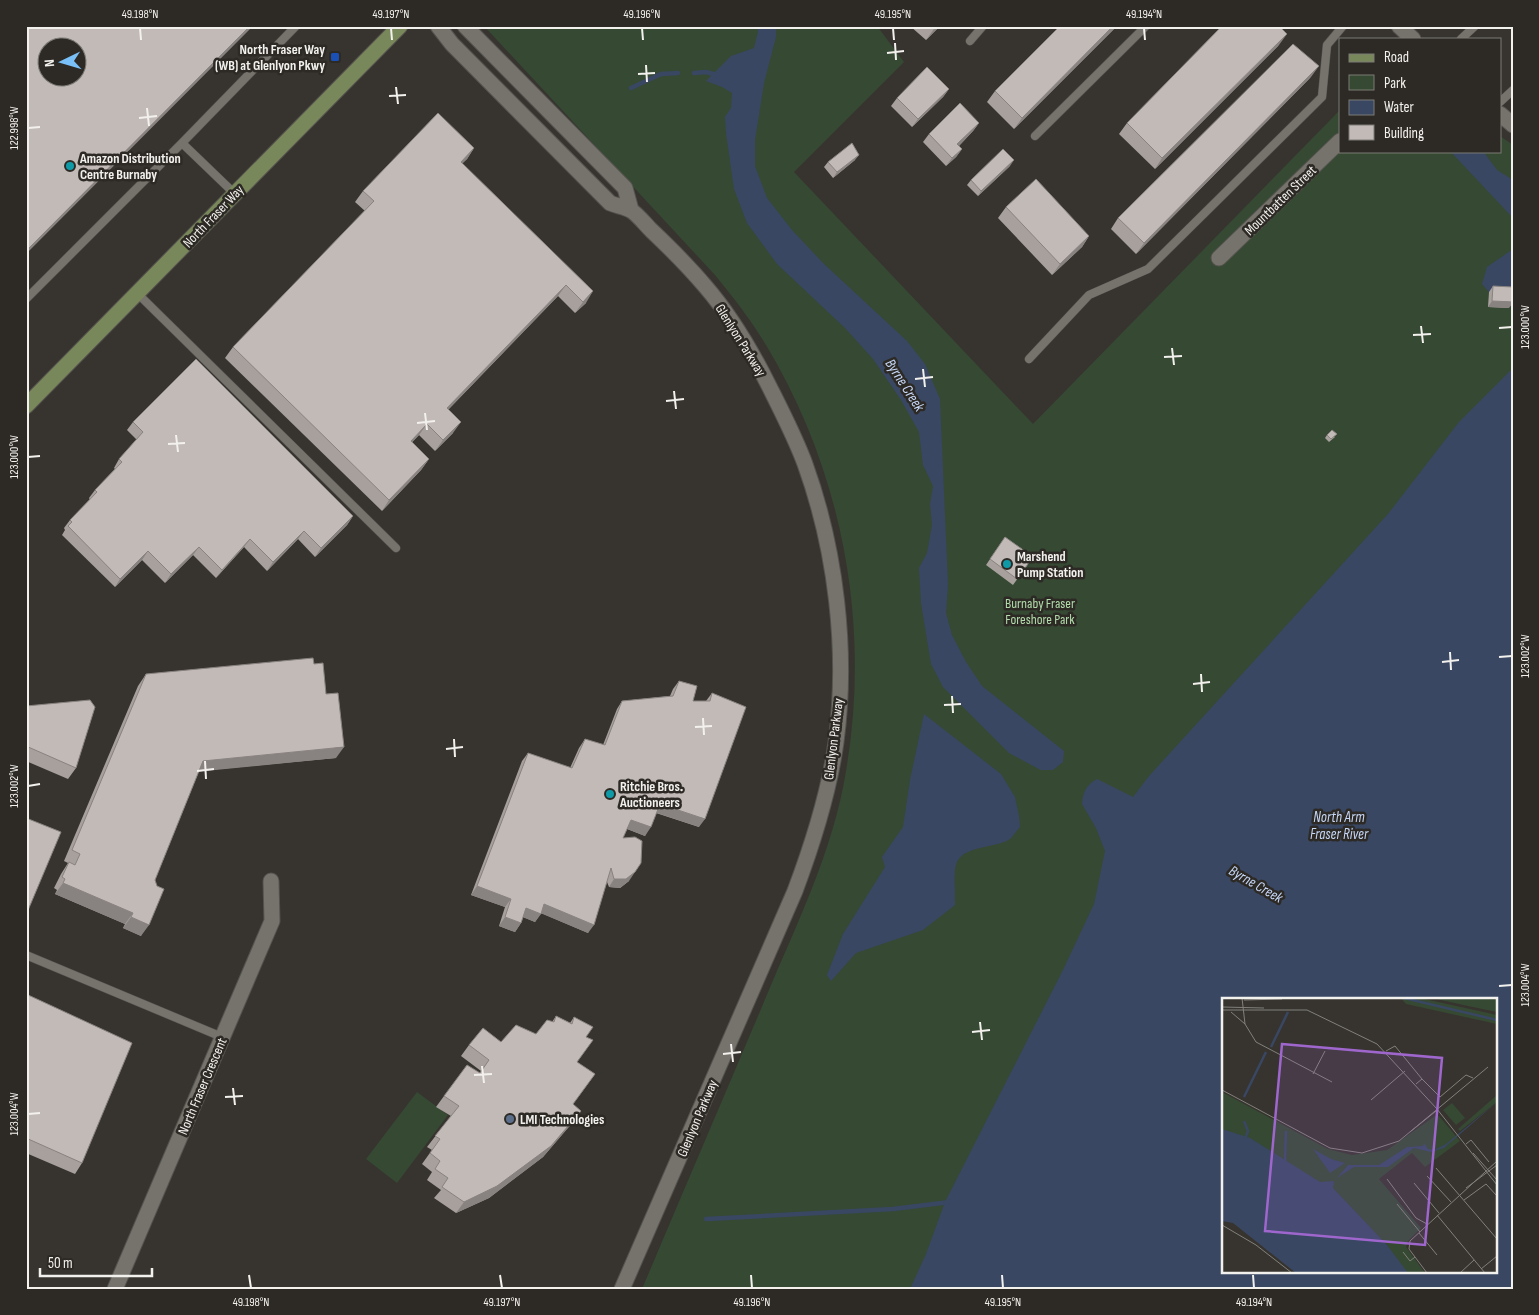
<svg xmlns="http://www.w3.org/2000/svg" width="1539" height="1315" font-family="'Sofia Sans Condensed',sans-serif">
	<rect width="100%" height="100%" fill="#37342f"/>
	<!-- green -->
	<path fill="#364933" d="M484 26H877L904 62 794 172 1033 424 1340 110V151H1500V136L1513 145V425L1142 837 967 1289H642C683 1192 725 1094 766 997 797 923 833 851 846 771 871 625 843 473 766 345 751 320 733 297 715 275Z
		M417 1092 448 1115 397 1183 366 1159Z"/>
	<!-- water -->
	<path fill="#394763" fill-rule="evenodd" d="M757 26H776V37L764 83 755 140V166L767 198 792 230 823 263 907 341 925 364 940 399 948 585 946 613 952 635 966 662 982 686 1064 751 1063 762 1053 770H1041L1037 768 1009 753 943 687 931 664 921 603 919 568 927 553 932 525 930 504 933 486 923 465 919 432 901 400 873 359 845 328 777 264 747 223 734 189 726 133 725 117 731 108 732 93 722 87 706 81 731 56 754 48 758 32Z
		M1450 151H1483L1497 170 1513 180V218Z
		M1513 249V295L1510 293 1489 292 1482 284 1487 267Z
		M1513 368V1289H910L926 1254 945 1202 1063 970 1094 904 1105 851 1096 828 1082 804C1083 792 1086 785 1097 779L1133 797 1149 776 1388 514 1459 422ZM1223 999H1495V1271H1223Z
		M924 714 1001 774 1015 797 1019 816 1020 827C1017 830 1013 836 1010 839 992 850 958 844 955 869 954 881 955 893 955 905L923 930 856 953 831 981 827 975 843 934 885 867 882 857 903 827 910 780Z"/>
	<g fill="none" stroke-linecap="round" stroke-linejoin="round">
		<!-- stream -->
		<path stroke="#394763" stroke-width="4.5" d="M694 73 706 72 717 75
			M631 88 661 74 678 73
			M706 1219 893 1209 950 1202"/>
		<defs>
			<path id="lane" d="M1461 39 1475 26
				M970 41 983 26
				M1500 102 1513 90
				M1035 136 1146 26
				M182 143 296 26
				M137 293 396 548
				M26 299 182 143 235 194
				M1029 359 1089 295 1148 269 1322 97 1327 45 1343 26
				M26 955 222 1037"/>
			<path id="street" d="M438 26 452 44 610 203C617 206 626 207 632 211 639 216 645 224 651 230 670 248 688 266 705 286 731 316 751 350 769 386 782 412 795 437 805 464 836 550 848 651 836 742 829 793 813 843 795 891L622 1289
				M465 26 625 188 631 210
				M1399 26 1413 39
				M1500 114 1513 125
				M1219 258 1340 141
				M115 1289 272 921 271 881"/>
			<path id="secondary" d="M26 406 400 26"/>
		</defs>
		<!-- lane casing -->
		<use href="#lane" stroke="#55534f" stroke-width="9"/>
		<!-- street casing -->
		<use href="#street" stroke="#55534f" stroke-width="17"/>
		<!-- secondary casing -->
		<use href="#secondary" stroke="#55534f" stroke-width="17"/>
		<!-- lane -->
		<use href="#lane" stroke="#76736d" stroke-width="8"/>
		<!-- street -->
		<use href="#street" stroke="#76736d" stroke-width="15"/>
		<!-- secondary -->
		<use href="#secondary" stroke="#79885a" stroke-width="15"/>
	</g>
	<!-- wall -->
	<path fill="#a7a09d" d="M910 26H940L926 40Z
		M1117 26 1014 129 987 102 995 91Z
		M1279 45 1155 169 1119 134 1127 123Z
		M1311 77 1136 254 1111 229 1118 218Z
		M949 89 943 97 912 127 891 106 897 98Z
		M979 123 973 131 959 146 962 149 956 157 946 166 923 142 929 134Z
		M474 148 467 159 462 163 586 303 575 313 558 296 448 410 453 433 435 451 419 435 412 442 429 459 421 470 382 511 225 358 233 347 365 211 355 202 363 191Z
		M855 160 833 178 824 167 828 162Z
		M1010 166 978 196 967 185 971 180Z
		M1006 207 1089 236 1082 247 1052 275 998 218Z
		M1493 286 1509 308 1488 307 1489 292Z
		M133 422 353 516 347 525 315 557 298 539 267 571 244 547 216 578 193 555 165 583 142 560 115 587 62 535 65 530 64 528 70 520 90 500 89 498 95 490 115 469 114 468 119 459 137 440 127 430Z
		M1327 435 1335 437 1329 442 1325 438Z
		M1005 537 1033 557 1013 585 986 565Z
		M146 674 326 694 336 758 199 771 155 880 141 936 123 928 125 924 55 894 57 890 54 888 61 874 68 863 64 861 138 686Z
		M679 681 693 701H706L712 693 699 827 656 813 645 836 627 829 623 838 629 881 620 888 609 887 607 882 588 933 541 913 535 922 523 917 521 923 515 932 499 926 505 907 471 895 522 761 528 753 570 768 579 748 585 739 603 745 617 709 622 701 670 696 673 689Z
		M26 706 76 768 68 779 26 761Z
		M26 994 82 1163 75 1174 26 1153Z
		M556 1016 570 1023 574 1017 586 1037 577 1062 595 1074 573 1104V1122L543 1157 489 1198 456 1213 434 1198 441 1190 427 1180 432 1172 422 1164 432 1150 427 1147 451 1116 436 1107 444 1096 480 1073 481 1071 461 1056 469 1045 501 1042 536 1034 552 1022Z"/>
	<!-- shaded-wall -->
	<path fill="#888280" d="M250 26H253L26 254V251Z
		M937 26H940L926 40 934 29Z
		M1113 26H1117L1014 129 1022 118Z
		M1287 34 1279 45 1155 169 1162 158Z
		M1319 66 1311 77 1136 254 1144 243Z
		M949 89 943 97 912 127 918 119Z
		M979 123 973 131 952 153 957 144Z
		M474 148 467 159 453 173 461 162Z
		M962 149 956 157 946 166 952 158Z
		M859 155 855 160 833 178 837 172Z
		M1014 160 1010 166 978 196 981 191Z
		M1089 236 1082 247 1052 275 1060 264Z
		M566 285 558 296 439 419 447 408Z
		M593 291 586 303 575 313 583 302Z
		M1492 301 1513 302V303L1509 308 1488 307Z
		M461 422 453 433 435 451 443 440Z
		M427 424 419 435 403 452 411 441Z
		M429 459 421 470 382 511 389 500Z
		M353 516 347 525 315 557 321 548Z
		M304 531 298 539 267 571 273 562Z
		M250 539 244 547 216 578 222 570Z
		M199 547 193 555 165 583 171 574Z
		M148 551 142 560 115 587 120 579Z
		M344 747 336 758 195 772 203 761Z
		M660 804 705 819 699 827 654 812Z
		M631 820 651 827 645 836 625 828Z
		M635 872 629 881 620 888 609 887 614 879Z
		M63 883 133 913 125 924 55 894Z
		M477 886 511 899 505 907 471 895Z
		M544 904 594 925 588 933 538 912Z
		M526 908 541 914 535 922 520 916Z
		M131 917 149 925 141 936 123 928Z
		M505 917 521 923 515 932 499 926Z
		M581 1111 573 1122 543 1157 489 1198 456 1213 464 1202Z"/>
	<!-- building -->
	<path fill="#c2bab7" stroke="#888280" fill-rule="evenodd" d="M26 26H250L26 251ZM48 48H78V78H48Z
		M930 26H937L934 29Z
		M1060 26H1113L1022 118 995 91Z
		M1222 26H1279L1287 34 1162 158 1127 123Z
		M1293 44 1319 66 1144 243 1118 218Z
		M927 67 949 89 918 119 897 98Z
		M960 103 979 123 957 144 962 149 952 158 929 134Z
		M438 113 474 148 461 162 593 291 583 302 566 285 447 408 461 422 443 440 427 424 411 441 429 459 389 500 233 347 374 201 363 191Z
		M852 143 859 155 837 172 828 162Z
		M1003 149 1014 160 981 191 971 180Z
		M1036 179 1089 236 1060 264 1006 207Z
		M1493 286 1513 287V302L1492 301Z
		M196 359 353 516 321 548 304 531 273 562 250 539 222 570 199 547 171 574 148 551 120 579 68 526 72 522 70 520 97 492 95 490 122 462 119 459 143 432 133 422Z
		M1332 430 1337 434 1331 439 1327 435Z
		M1005 537 1033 557 1017 579 990 559Z
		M313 658 314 664 323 663 326 694 338 693 344 747 203 761 155 880 157 886 164 889 149 925 131 917 133 913 63 883 65 879 62 877 69 862 75 865 80 854 72 850 146 674Z
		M679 681 697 686 693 701H710L712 693 746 707 705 819 660 804 651 827 631 820 623 838 635 837 642 841 641 863 635 872 626 879H614L611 868 594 925 544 904 541 914 526 908 521 923 505 917 511 899 477 886 528 753 572 768 585 739 605 745 622 701 673 696Z
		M90 700 95 707 76 768 26 746V706Z
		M26 818 61 832 26 915Z
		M26 994 132 1043 82 1163 26 1138Z
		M556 1016 572 1024 574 1017 593 1027 586 1037 593 1040 577 1062 595 1074 573 1104 581 1111 551 1146 497 1186 464 1202 442 1187 448 1178 435 1169 440 1161 430 1153 440 1139 435 1136 459 1106 444 1096 467 1065 480 1073 489 1060 469 1045 483 1028 501 1042 516 1025 536 1034 547 1020 554 1022Z"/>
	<!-- ticks -->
	<path fill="none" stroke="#f3f1ee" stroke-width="2" d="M140 28 141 40M391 28 392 40M642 28 643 40M893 28 894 40M1144 28 1145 40M895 43 896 60M887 53 904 51M646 65 647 82M638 74 655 73M396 87 398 104M389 96 406 95M147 108 149 126M139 118 157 116M28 128 40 127M1421 326 1423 343M1499 328 1512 327M1413 335 1431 334M1172 348 1174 365M1164 357 1182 356M923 369 925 387M915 379 933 377M674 391 676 409M666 401 684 399M425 413 427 430M417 423 435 421M176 435 178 452M168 444 185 443M28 457 40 456M1450 652 1451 670M1499 657 1512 656M1442 662 1459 660M1201 674 1202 692M1193 684 1210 682M952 696 953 713M944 705 961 704M703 718 704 735M695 727 712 726M454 739 455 757M446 749 463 747M205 761 206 779M197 771 214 769M28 786 40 784M1499 986 1512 985M980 1022 982 1040M972 1032 990 1030M731 1044 733 1062M723 1054 741 1052M482 1066 484 1083M474 1075 492 1074M233 1088 235 1105M225 1097 243 1096M28 1114 40 1113M249 1275 251 1288M500 1275 502 1288M751 1275 752 1288M1002 1275 1003 1288M1253 1275 1254 1288"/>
	<!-- markers -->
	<rect fill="#1a4fb4" stroke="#2d2a25" stroke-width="2" x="330" y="52" width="10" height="10" rx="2.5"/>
	<g fill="#0f9aa8" stroke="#2d2a25" stroke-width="2">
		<circle cx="70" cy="166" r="5"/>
		<circle cx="1007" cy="564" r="5"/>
		<circle cx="610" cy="794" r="5"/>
	</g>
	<circle fill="#5c6f8a" stroke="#2d2a25" stroke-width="2" cx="510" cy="1119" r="5"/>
	<g text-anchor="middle" stroke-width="5" stroke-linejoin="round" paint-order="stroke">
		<!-- poi labels -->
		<g font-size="14" font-weight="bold" fill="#f3f1ee" stroke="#2d2a25" text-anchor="start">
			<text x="325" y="54" text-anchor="end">North Fraser Way<tspan x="325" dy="16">(WB) at Glenlyon Pkwy</tspan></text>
			<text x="80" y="163">Amazon Distribution<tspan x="80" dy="16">Centre Burnaby</tspan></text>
			<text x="1017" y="561">Marshend<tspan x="1017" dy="16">Pump Station</tspan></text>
			<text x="620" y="791">Ritchie Bros.<tspan x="620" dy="16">Auctioneers</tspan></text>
			<text x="520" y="1124">LMI Technologies</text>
		</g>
		<!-- street labels -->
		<g font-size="14" fill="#f3f1ee" stroke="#2d2a25">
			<text transform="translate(1280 200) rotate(-44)" y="5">Mountbatten Street</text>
			<text transform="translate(213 216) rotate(-46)" y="5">North Fraser Way</text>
			<text transform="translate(741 340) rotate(58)" y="5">Glenlyon Parkway</text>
			<text transform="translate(833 739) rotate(-83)" y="5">Glenlyon Parkway</text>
			<text transform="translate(202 1086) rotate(-67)" y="5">North Fraser Crescent</text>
			<text transform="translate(697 1118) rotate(-67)" y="5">Glenlyon Parkway</text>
		</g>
		<!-- park labels -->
		<g font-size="14" fill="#b2ddab" stroke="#2d2a25">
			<text x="1040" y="608">Burnaby Fraser<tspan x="1040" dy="16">Foreshore Park</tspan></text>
		</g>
		<!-- water labels -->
		<g font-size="15" font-style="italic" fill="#c6d7f8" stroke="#2d2a25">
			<text transform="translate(905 385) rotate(57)" y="5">Byrne Creek</text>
			<text x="1339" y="822">North Arm<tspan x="1339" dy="17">Fraser River</tspan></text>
			<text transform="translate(1256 884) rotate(30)" y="5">Byrne Creek</text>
		</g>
	</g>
	<!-- overview -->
	<g transform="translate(1222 998)">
		<rect width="275" height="275" fill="#37342f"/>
		<path d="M179 0H198L275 17V26L184 6ZM210 0H275V14L246 8ZM0 94 106 151 130 157 165 152 213 118H217L238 143 203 169 190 155 157 181 199 230 186 243 184 249 203 275H182L165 247 106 190 0 136ZM275 97V104L238 133 236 131ZM230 105 243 120 234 127 221 112Z" fill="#364933"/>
		<path d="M275 104 222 150 209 154 192 150 166 169H132L115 180 126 167H157L185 149 201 148 202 145 206 151 212 152 224 146ZM0 131 28 140 98 184 112 183 111 190 165 247 186 275H74L11 225 0 223ZM91 151 109 161 123 165 108 175Z" fill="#394763"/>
		<path fill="none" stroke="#394763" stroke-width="2.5" d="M182 0 275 22M49 49 66 14M22 99 44 54M22 123 26 133 23 141M63 163 64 133"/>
		<path fill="none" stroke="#82807b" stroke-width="1" d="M20 0 23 26 34 44 110 84M22 2 60 1M0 9 42 10M0 12H85L155 46 215 111 275 187M9 14 23 26M164 53 173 48 200 81 194 86M91 76 103 53M200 81 218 99 244 77 251 80M0 92 108 150 140 155 177 143 266 69M149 102 183 73M188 134 214 113M244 146 249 142 267 164M251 155 275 182M214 170 275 241M205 178 229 204M165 181 194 220 205 226M192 185 217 215M244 190 275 167M242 202 264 186 275 198M175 206 198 234M215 217 263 275M0 227 34 247 70 275M197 235 215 257M181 254 188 263 193 259M259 271 275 258M205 275 187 251 188 243 275 163M238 275 252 262"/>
		<path fill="#9f67cd" fill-opacity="0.15" stroke="#9f67cd" stroke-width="2.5" d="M60 46 220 60 203 247 43 233Z"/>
		<rect width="275" height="275" fill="none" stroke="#f3f1ee" stroke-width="2.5"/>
	</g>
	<!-- border -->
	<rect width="1539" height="1315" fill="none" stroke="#2d2a25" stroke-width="55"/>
	<!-- legend -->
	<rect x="1339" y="38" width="162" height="115" fill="#2d2a25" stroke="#7c7a75"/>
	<rect x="1349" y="54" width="25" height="8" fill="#79885a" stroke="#7c7a75"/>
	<text x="1384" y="62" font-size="15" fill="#f3f1ee">Road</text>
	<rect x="1349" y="75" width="25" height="15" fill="#364933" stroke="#7c7a75"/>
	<text x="1384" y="88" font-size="15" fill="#f3f1ee">Park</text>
	<rect x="1349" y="100" width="25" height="15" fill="#394763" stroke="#7c7a75"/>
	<text x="1384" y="112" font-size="15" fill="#f3f1ee">Water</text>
	<rect x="1349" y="125" width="25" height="15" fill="#c2bab7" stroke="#7c7a75"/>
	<text x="1384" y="138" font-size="15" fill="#f3f1ee">Building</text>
	<!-- north arrow -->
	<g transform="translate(62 62) rotate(265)"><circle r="24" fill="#2d2a25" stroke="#7c7a75"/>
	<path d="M0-4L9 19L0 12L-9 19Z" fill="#79bff8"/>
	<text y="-8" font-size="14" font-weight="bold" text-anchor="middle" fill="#f3f1ee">N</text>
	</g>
	<!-- scale -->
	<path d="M40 1268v8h112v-8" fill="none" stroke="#f3f1ee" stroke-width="2.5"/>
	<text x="48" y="1268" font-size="15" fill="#f3f1ee" stroke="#2d2a25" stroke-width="4" paint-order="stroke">50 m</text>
	<rect x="28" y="28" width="1484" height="1260" fill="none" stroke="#f3f1ee" stroke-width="2"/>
	<g font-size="12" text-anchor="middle" fill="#f3f1ee">
		<text x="140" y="18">49.198°N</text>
		<text x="391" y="18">49.197°N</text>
		<text x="642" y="18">49.196°N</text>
		<text x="893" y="18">49.195°N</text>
		<text x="1144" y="18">49.194°N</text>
		<text transform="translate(14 128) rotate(-90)" y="4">122.998°W</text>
		<text transform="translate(1525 327) rotate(-90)" y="4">123.000°W</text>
		<text transform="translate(14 457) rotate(-90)" y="4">123.000°W</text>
		<text transform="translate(1525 656) rotate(-90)" y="4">123.002°W</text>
		<text transform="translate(14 786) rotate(-90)" y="4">123.002°W</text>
		<text transform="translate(1525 985) rotate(-90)" y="4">123.004°W</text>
		<text transform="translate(14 1114) rotate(-90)" y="4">123.004°W</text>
		<text x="251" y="1306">49.198°N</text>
		<text x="502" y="1306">49.197°N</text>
		<text x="752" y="1306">49.196°N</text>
		<text x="1003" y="1306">49.195°N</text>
		<text x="1254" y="1306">49.194°N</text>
	</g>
</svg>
